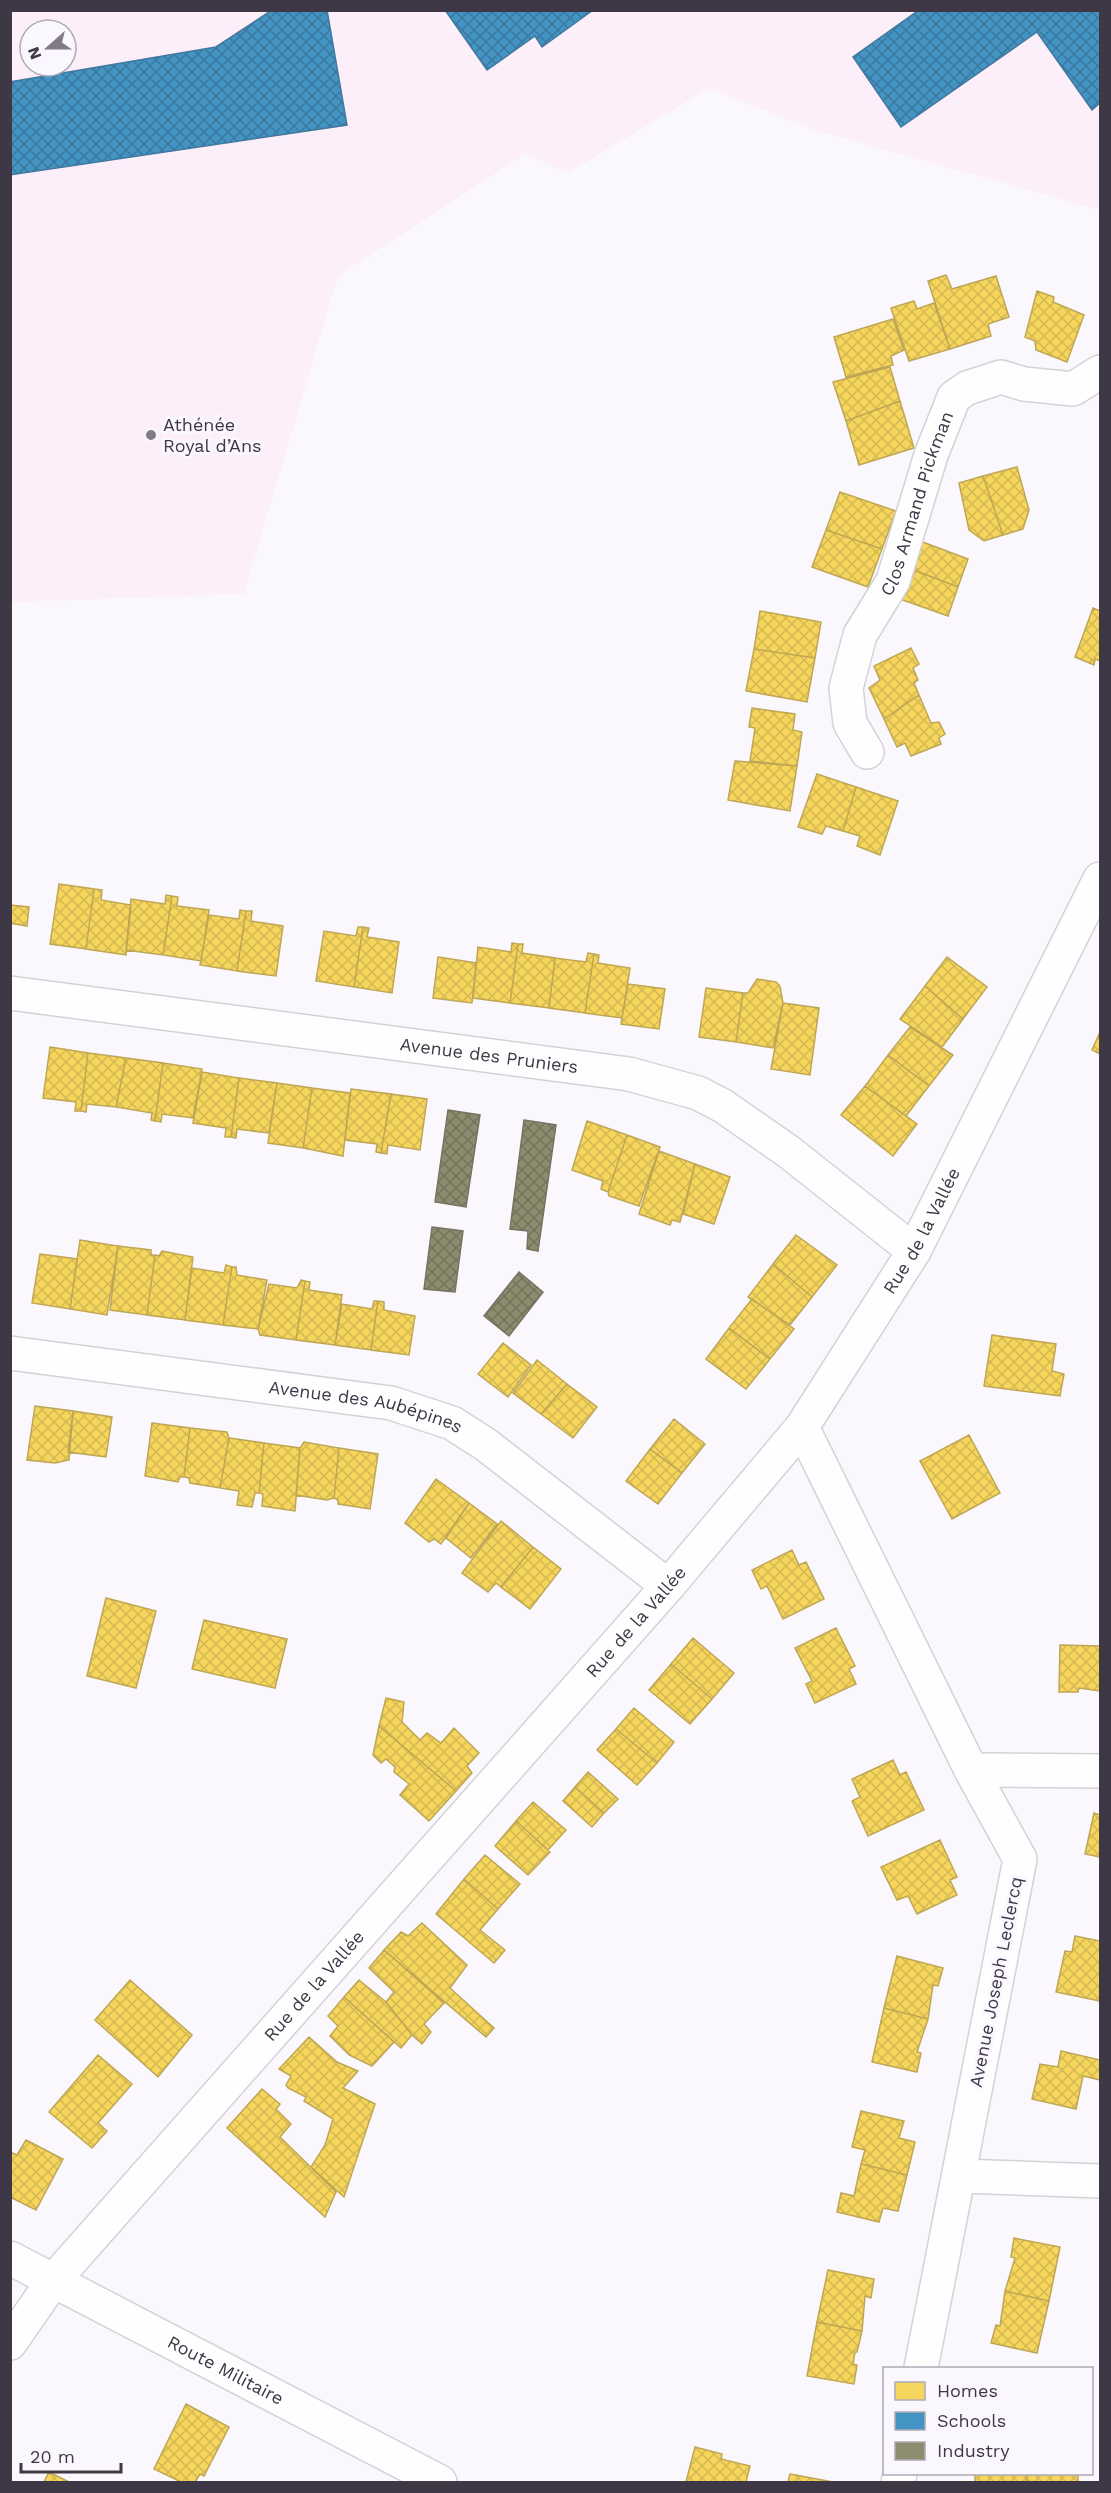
<svg xmlns="http://www.w3.org/2000/svg" width="1111" height="2493" font-family="'Work Sans',sans-serif">
	<defs>
		<pattern id="homes-cross-hatch" width="8" height="8" patternUnits="userSpaceOnUse" patternTransform="scale(1.5)"><rect width="8" height="8" fill="#f6d55c"/><path d="M0 0l8 8M0 8l8-8" fill="none" stroke="#d4b851"/></pattern>
		<pattern id="schools-cross-hatch" width="8" height="8" patternUnits="userSpaceOnUse" patternTransform="scale(1.5)"><rect width="8" height="8" fill="#4393c3"/><path d="M0 0l8 8M0 8l8-8" fill="none" stroke="#3979a0"/></pattern>
		<pattern id="industry-cross-hatch" width="8" height="8" patternUnits="userSpaceOnUse" patternTransform="scale(1.5)"><rect width="8" height="8" fill="#8c8c6e"/><path d="M0 0l8 8M0 8l8-8" fill="none" stroke="#74735c"/></pattern>
	</defs>
	<rect width="100%" height="100%" fill="#faf8fd"/>
	<!-- education -->
	<path fill="#fceff9" fill-rule="evenodd" d="M10 11H1100V210L817 131 709 88 568 173 525 154 338 276 244 594 11 602ZM30 30H66V66H30Z"/>
	<!-- homes -->
	<path fill="url(#homes-cross-hatch)" stroke="#bfa655" stroke-width="1.5" d="M946 275 952 289 996 276 1009 317 988 324 991 336 950 349 928 281Z
		M1037 291 1054 297 1053 302 1084 315 1067 362 1036 350 1035 341 1025 337Z
		M914 301 917 309 934 303 950 349 909 361 891 308Z
		M893 319 904 350 891 356 893 365 846 377 834 337Z
		M890 367 900 401 846 421 833 382Z
		M900 401 914 448 859 465 846 421Z
		M1017 467 1029 510 1023 529 1003 535 983 476Z
		M983 476 1003 535 984 541 969 530 959 483Z
		M840 492 896 511 882 549 826 530Z
		M826 530 882 549 868 587 812 567Z
		M920 541 968 559 958 587 911 569Z
		M911 569 958 587 948 616 900 599Z
		M1093 608 1100 611V661L1095 659 1094 665 1075 657Z
		M760 611 821 622 815 658 754 649Z
		M911 648 919 664 913 668 918 680 914 683 919 695 884 719 869 688 880 680 874 666Z
		M754 649 815 658 807 702 746 691Z
		M919 695 931 723 939 722 945 734 939 738 941 744 911 756 905 743 897 747 884 719Z
		M752 708 795 714 793 730 802 732 797 766 750 761 755 728 749 727Z
		M735 761 797 766 790 811 728 800Z
		M817 774 856 787 843 831 826 826 822 834 798 827Z
		M856 787 898 801 880 855 857 846 860 836 843 831Z
		M59 884 94 889 86 949 50 944Z
		M94 889 102 890 101 900 131 905 126 955 86 949Z
		M166 895 172 896 163 955 126 950 131 899 165 904Z
		M172 896 178 897 177 906 209 910 201 961 163 955Z
		M10 905 29 907 27 926 10 923Z
		M240 910 246 911 237 971 200 965 209 915 239 919Z
		M246 911H252L251 921 283 926 276 976 237 971Z
		M358 927H363L354 987 316 981 324 931 356 936Z
		M363 927 369 928 367 937 399 942 392 993 354 987Z
		M512 943 518 944 510 1003 473 998 478 947 511 952Z
		M518 944H523L522 953 555 958 549 1008 510 1003Z
		M588 953 594 954 585 1013 549 1008 555 958 586 962Z
		M594 954 599 955 598 963 630 968 622 1018 585 1013Z
		M438 957 476 963 472 1003 433 998Z
		M947 957 987 987 963 1019 925 986Z
		M757 979 776 982 780 986 783 1003 773 1048 736 1042 743 993H748Z
		M628 984 665 989 659 1029 621 1024Z
		M925 986 963 1019 942 1047 900 1019Z
		M706 988 743 993 736 1042 699 1037Z
		M783 1003 819 1008 810 1075 771 1069Z
		M910 1027 953 1055 929 1086 888 1055Z
		M1100 1032V1054L1092 1050Z
		M50 1047 88 1053 81 1111H75L76 1102 43 1098Z
		M88 1053 126 1058 116 1107 87 1104 86 1112 81 1111Z
		M888 1055 929 1086 906 1116 865 1086Z
		M126 1058 163 1063 155 1121 151 1120 152 1113 116 1107Z
		M163 1063 202 1069 193 1118 162 1114 161 1122 155 1121Z
		M202 1072 239 1078 231 1137H225L226 1128 193 1123Z
		M239 1078 277 1083 269 1133 237 1129 236 1138 231 1137Z
		M277 1083 312 1088 303 1148 268 1143Z
		M865 1086 917 1124 893 1156 841 1115Z
		M312 1088 350 1093 343 1156 303 1148Z
		M351 1089 391 1094 381 1153 376 1152 377 1144 345 1140Z
		M391 1094 427 1099 420 1150 388 1145 387 1154 381 1153Z
		M587 1121 627 1135 608 1192 601 1189 603 1181 572 1170Z
		M627 1135 660 1147 639 1206 609 1196 608 1192Z
		M659 1151 695 1164 680 1222 672 1220 670 1225 639 1214Z
		M695 1164 730 1177 714 1224 683 1214Z
		M796 1235 837 1265 812 1297 773 1264Z
		M80 1240 118 1246 107 1315 70 1309Z
		M118 1246 151 1250V1255H155L147 1315 110 1310Z
		M162 1251 193 1257 185 1320 147 1315 155 1255 159 1256Z
		M40 1254 77 1259 70 1309 32 1303Z
		M773 1264 812 1297 790 1325 748 1297Z
		M226 1265 232 1267 223 1325 185 1320 192 1268 224 1273Z
		M232 1267H236L237 1275 267 1280 258 1329 223 1325Z
		M301 1280 305 1281 296 1340 260 1335 258 1329 269 1284 297 1288Z
		M305 1281 310 1282 309 1290 342 1295 335 1345 296 1340Z
		M752 1299 794 1329 770 1359 729 1328Z
		M374 1301H378L371 1350 335 1345 342 1304 372 1309Z
		M378 1301 384 1302V1310L415 1316 409 1355 371 1350Z
		M729 1328 770 1359 746 1389 706 1359Z
		M992 1335 1056 1344 1052 1371 1064 1374 1060 1396 984 1386Z
		M503 1343 531 1365 508 1397 478 1374Z
		M537 1360 567 1384 541 1414 513 1393Z
		M567 1384 597 1407 573 1438 541 1414Z
		M35 1406 73 1411 69 1460 55 1463 27 1460Z
		M73 1411 112 1417 106 1457 68 1452Z
		M674 1419 705 1444 682 1473 650 1449Z
		M152 1423 190 1428 184 1477H180L178 1482 145 1476Z
		M190 1428 227 1432 229 1438 220 1488 190 1483 189 1478 184 1477Z
		M969 1435 1000 1493 952 1519 920 1461Z
		M229 1438 264 1443 259 1493H255L252 1507 237 1505 239 1491 220 1488Z
		M304 1442 339 1448 334 1498 327 1500 296 1495 300 1448Z
		M264 1443 300 1448 295 1511 262 1506 263 1494 259 1493Z
		M339 1448 378 1454 370 1509 338 1504V1500L334 1498Z
		M650 1449 682 1473 658 1504 626 1481Z
		M436 1479 469 1503 441 1544 434 1539 429 1542 405 1523Z
		M469 1503 497 1524 471 1558 446 1538Z
		M501 1521 533 1547 501 1587 496 1583 488 1592 462 1573Z
		M533 1547 561 1569 530 1609 501 1587Z
		M792 1550 799 1565 806 1562 824 1599 783 1619 767 1586 761 1589 752 1570Z
		M106 1598 156 1611 136 1688 87 1676Z
		M204 1620 287 1639 275 1688 192 1669Z
		M836 1628 855 1666 849 1669 856 1684 815 1703 806 1684 812 1681 795 1648Z
		M693 1638 734 1673 712 1699 671 1664Z
		M1060 1645 1100 1646V1691L1079 1688 1078 1692H1059Z
		M671 1664 712 1699 690 1724 649 1690Z
		M386 1698 404 1702 402 1722 420 1740 427 1733 441 1743 454 1728 479 1753 467 1766 472 1773 456 1791 379 1726Z
		M634 1708 674 1742 657 1763 616 1729Z
		M379 1726 456 1791 429 1821 400 1795 409 1784 394 1772 395 1767 386 1759 381 1763 373 1755Z
		M616 1729 657 1763 637 1785 597 1750Z
		M893 1760 900 1775 906 1772 924 1810 868 1836 852 1801 860 1797 852 1779Z
		M588 1772 618 1799 604 1813 575 1787Z
		M575 1787 604 1813 592 1827 563 1801Z
		M533 1802 566 1830 548 1850 516 1821Z
		M1094 1813 1100 1815V1857L1085 1854Z
		M516 1821 550 1852 528 1875 495 1846Z
		M940 1840 957 1877 950 1880 957 1895 917 1914 908 1896 897 1900 881 1867Z
		M485 1855 520 1884 498 1909 464 1879Z
		M464 1879 498 1909 480 1930 505 1950 494 1963 436 1914Z
		M422 1923 467 1965 450 1988 494 2028 486 2037 384 1950 401 1932 408 1936Z
		M1075 1936 1100 1941V2001L1056 1992 1065 1951 1072 1952Z
		M384 1950 444 2003 424 2024 431 2032 422 2044 412 2035 386 2002 394 1992 369 1968Z
		M897 1956 943 1968 938 1986 933 1985 928 2019 884 2008Z
		M130 1980 192 2035 158 2077 95 2020Z
		M359 1980 386 2002 412 2035 401 2048 344 1997Z
		M344 1997 394 2042 372 2066 349 2055 330 2036 338 2026 328 2016Z
		M884 2008 928 2019 917 2052 921 2053 917 2072 872 2062Z
		M309 2037 337 2062 358 2071 343 2088 375 2104 344 2197 311 2167 325 2145 333 2119 304 2101 306 2097 288 2088 286 2085 291 2076 279 2069Z
		M1061 2051 1100 2060V2080L1083 2076 1076 2109 1032 2099 1040 2064 1058 2067Z
		M98 2055 132 2084 98 2123 107 2131 92 2148 49 2112Z
		M262 2089 280 2104 276 2109 291 2124 280 2137 336 2192 325 2217 227 2128Z
		M861 2111 904 2121 899 2138 915 2142 907 2175 861 2164 865 2150 852 2147Z
		M26 2140 63 2159 36 2210 10 2197V2152L17 2155Z
		M861 2164 907 2175 898 2211 883 2208 879 2222 837 2212 841 2193 854 2196Z
		M1014 2238 1060 2247 1049 2301 1005 2291 1015 2258 1011 2257Z
		M828 2270 874 2279 871 2298 865 2296 862 2331 817 2322Z
		M1005 2291 1049 2301 1037 2353 991 2343 996 2325 1000 2326Z
		M817 2322 862 2331 857 2352H855L853 2364 857 2365 854 2384 807 2376Z
		M186 2404 229 2427 204 2476 200 2474 195 2482H181L154 2469Z
		M695 2447 722 2454 721 2459 750 2466 746 2482H686Z
		M49 2472 69 2482H44Z
		M790 2474 833 2482H788Z
		M975 2474H1027V2482H975Z
		M1027 2474H1078V2482H1027Z"/>
	<!-- schools -->
	<path fill="url(#schools-cross-hatch)" stroke="#42789e" stroke-width="1.5" d="M272 10H327L347 125 10 175V82L216 47Z
		M445 10H593L542 47 535 36 487 70Z
		M919 10H1100V103L1092 110 1037 32 901 127 853 57Z"/>
	<!-- industry -->
	<path fill="url(#industry-cross-hatch)" stroke="#757362" stroke-width="1.5" d="M448 1110 480 1115 466 1207 435 1202Z
		M524 1120 556 1125 538 1251 527 1249 528 1231 510 1229Z
		M432 1227 463 1231 455 1292 424 1289Z
		M519 1272 543 1292 509 1336 484 1316Z"/>
	<g fill="none" stroke-linecap="round" stroke-linejoin="round">
		<defs>
			<g id="minor">
				<path id="s1" d="M867 752 850 723 846 688 860 635 893 581 931 455 954 397 967 388 1001 377 1024 384 1073 389 1100 372"/>
				<path id="s2" d="M10 993 629 1074 698 1093 723 1106 789 1152 914 1251"/>
				<path id="s3" d="M10 1353 391 1403 452 1423 485 1444 668 1586"/>
				<path d="M802 1427 971 1770 1020 1859 921 2368"/>
				<path d="M971 1770 1100 1771"/>
				<path d="M960 2176 1100 2181"/>
				<path id="s4" d="M53 2281 668 1586 802 1427 914 1251 1100 879"/>
				<path d="M898 2482 900 2474"/>
			</g>
			<g id="tertiary">
				<path id="s5" d="M10 2258 440 2482"/>
				<path d="M10 2343 53 2281"/>
			</g>
		</defs>
		<!-- minor casing -->
		<use href="#minor" stroke="#d5d1d9" stroke-width="36"/>
		<!-- tertiary casing -->
		<use href="#tertiary" stroke="#d5d1d9" stroke-width="36"/>
		<!-- minor -->
		<use href="#minor" stroke="#fefeff" stroke-width="33"/>
		<!-- tertiary -->
		<use href="#tertiary" stroke="#fefeff" stroke-width="33"/>
	</g>
	<!-- markers -->
	<circle fill="#807b86" stroke="#faf7fe" stroke-width="2" cx="151" cy="435" r="6"/>
	<g text-anchor="middle" stroke-width="6" stroke-linejoin="round" paint-order="stroke">
		<!-- poi labels -->
		<g font-size="18" fill="#3e3846" stroke="#faf7fe" text-anchor="start">
			<text x="163" y="431">Athénée<tspan x="163" dy="21">Royal d’Ans</tspan></text>
		</g>
		<!-- street labels -->
		<g font-size="18" fill="#3e3846" stroke="#faf7fe">
			<text dy="6" stroke="none"><textPath href="#s1" startOffset="268">Clos Armand Pickman</textPath></text>
			<text dy="6" stroke="none"><textPath href="#s2" startOffset="483">Avenue des Pruniers</textPath></text>
			<text dy="6" stroke="none"><textPath href="#s4" startOffset="1366">Rue de la Vallée</textPath></text>
			<text dy="6" stroke="none"><textPath href="#s3" startOffset="360">Avenue des Aubépines</textPath></text>
			<text dy="6" stroke="none"><textPath href="#s4" startOffset="880">Rue de la Vallée</textPath></text>
			<text transform="translate(996 1982) rotate(-79)" y="6">Avenue Joseph Leclercq</text>
			<text dy="6" stroke="none"><textPath href="#s4" startOffset="394">Rue de la Vallée</textPath></text>
			<text dy="6" stroke="none"><textPath href="#s5" startOffset="243">Route Militaire</textPath></text>
		</g>
	</g>
	<!-- border -->
	<rect width="1111" height="2493" fill="none" stroke="#3e3846" stroke-width="24"/>
	<!-- legend -->
	<rect x="883" y="2367" width="210" height="108" fill="#faf7fe" stroke="#afabb4" stroke-width="1.5"/>
	<rect x="895" y="2382" width="30" height="18" fill="#f6d55c" stroke="#afabb4" stroke-width="1.5"/>
	<text x="937" y="2397" font-size="18" fill="#3e3846">Homes</text>
	<rect x="895" y="2412" width="30" height="18" fill="#4393c3" stroke="#afabb4" stroke-width="1.5"/>
	<text x="937" y="2427" font-size="18" fill="#3e3846">Schools</text>
	<rect x="895" y="2442" width="30" height="18" fill="#8c8c6e" stroke="#afabb4" stroke-width="1.5"/>
	<text x="937" y="2457" font-size="18" fill="#3e3846">Industry</text>
	<!-- north arrow -->
	<g transform="translate(48 48) rotate(249)"><circle r="28" fill="#faf7fe" stroke="#afabb4" stroke-width="1.5"/>
	<path d="M0-4.5L10 22L0 15L-10 22Z" fill="#807b86"/>
	<text y="-9" font-size="16" font-weight="bold" text-anchor="middle" fill="#3e3846">N</text>
	</g>
	<!-- scale -->
	<path d="M21 2463v9h100v-9" fill="none" stroke="#3e3846" stroke-width="3"/>
	<text x="30" y="2463" font-size="18" fill="#3e3846" stroke="#faf7fe" stroke-width="4.5" paint-order="stroke">20 m</text>
</svg>
